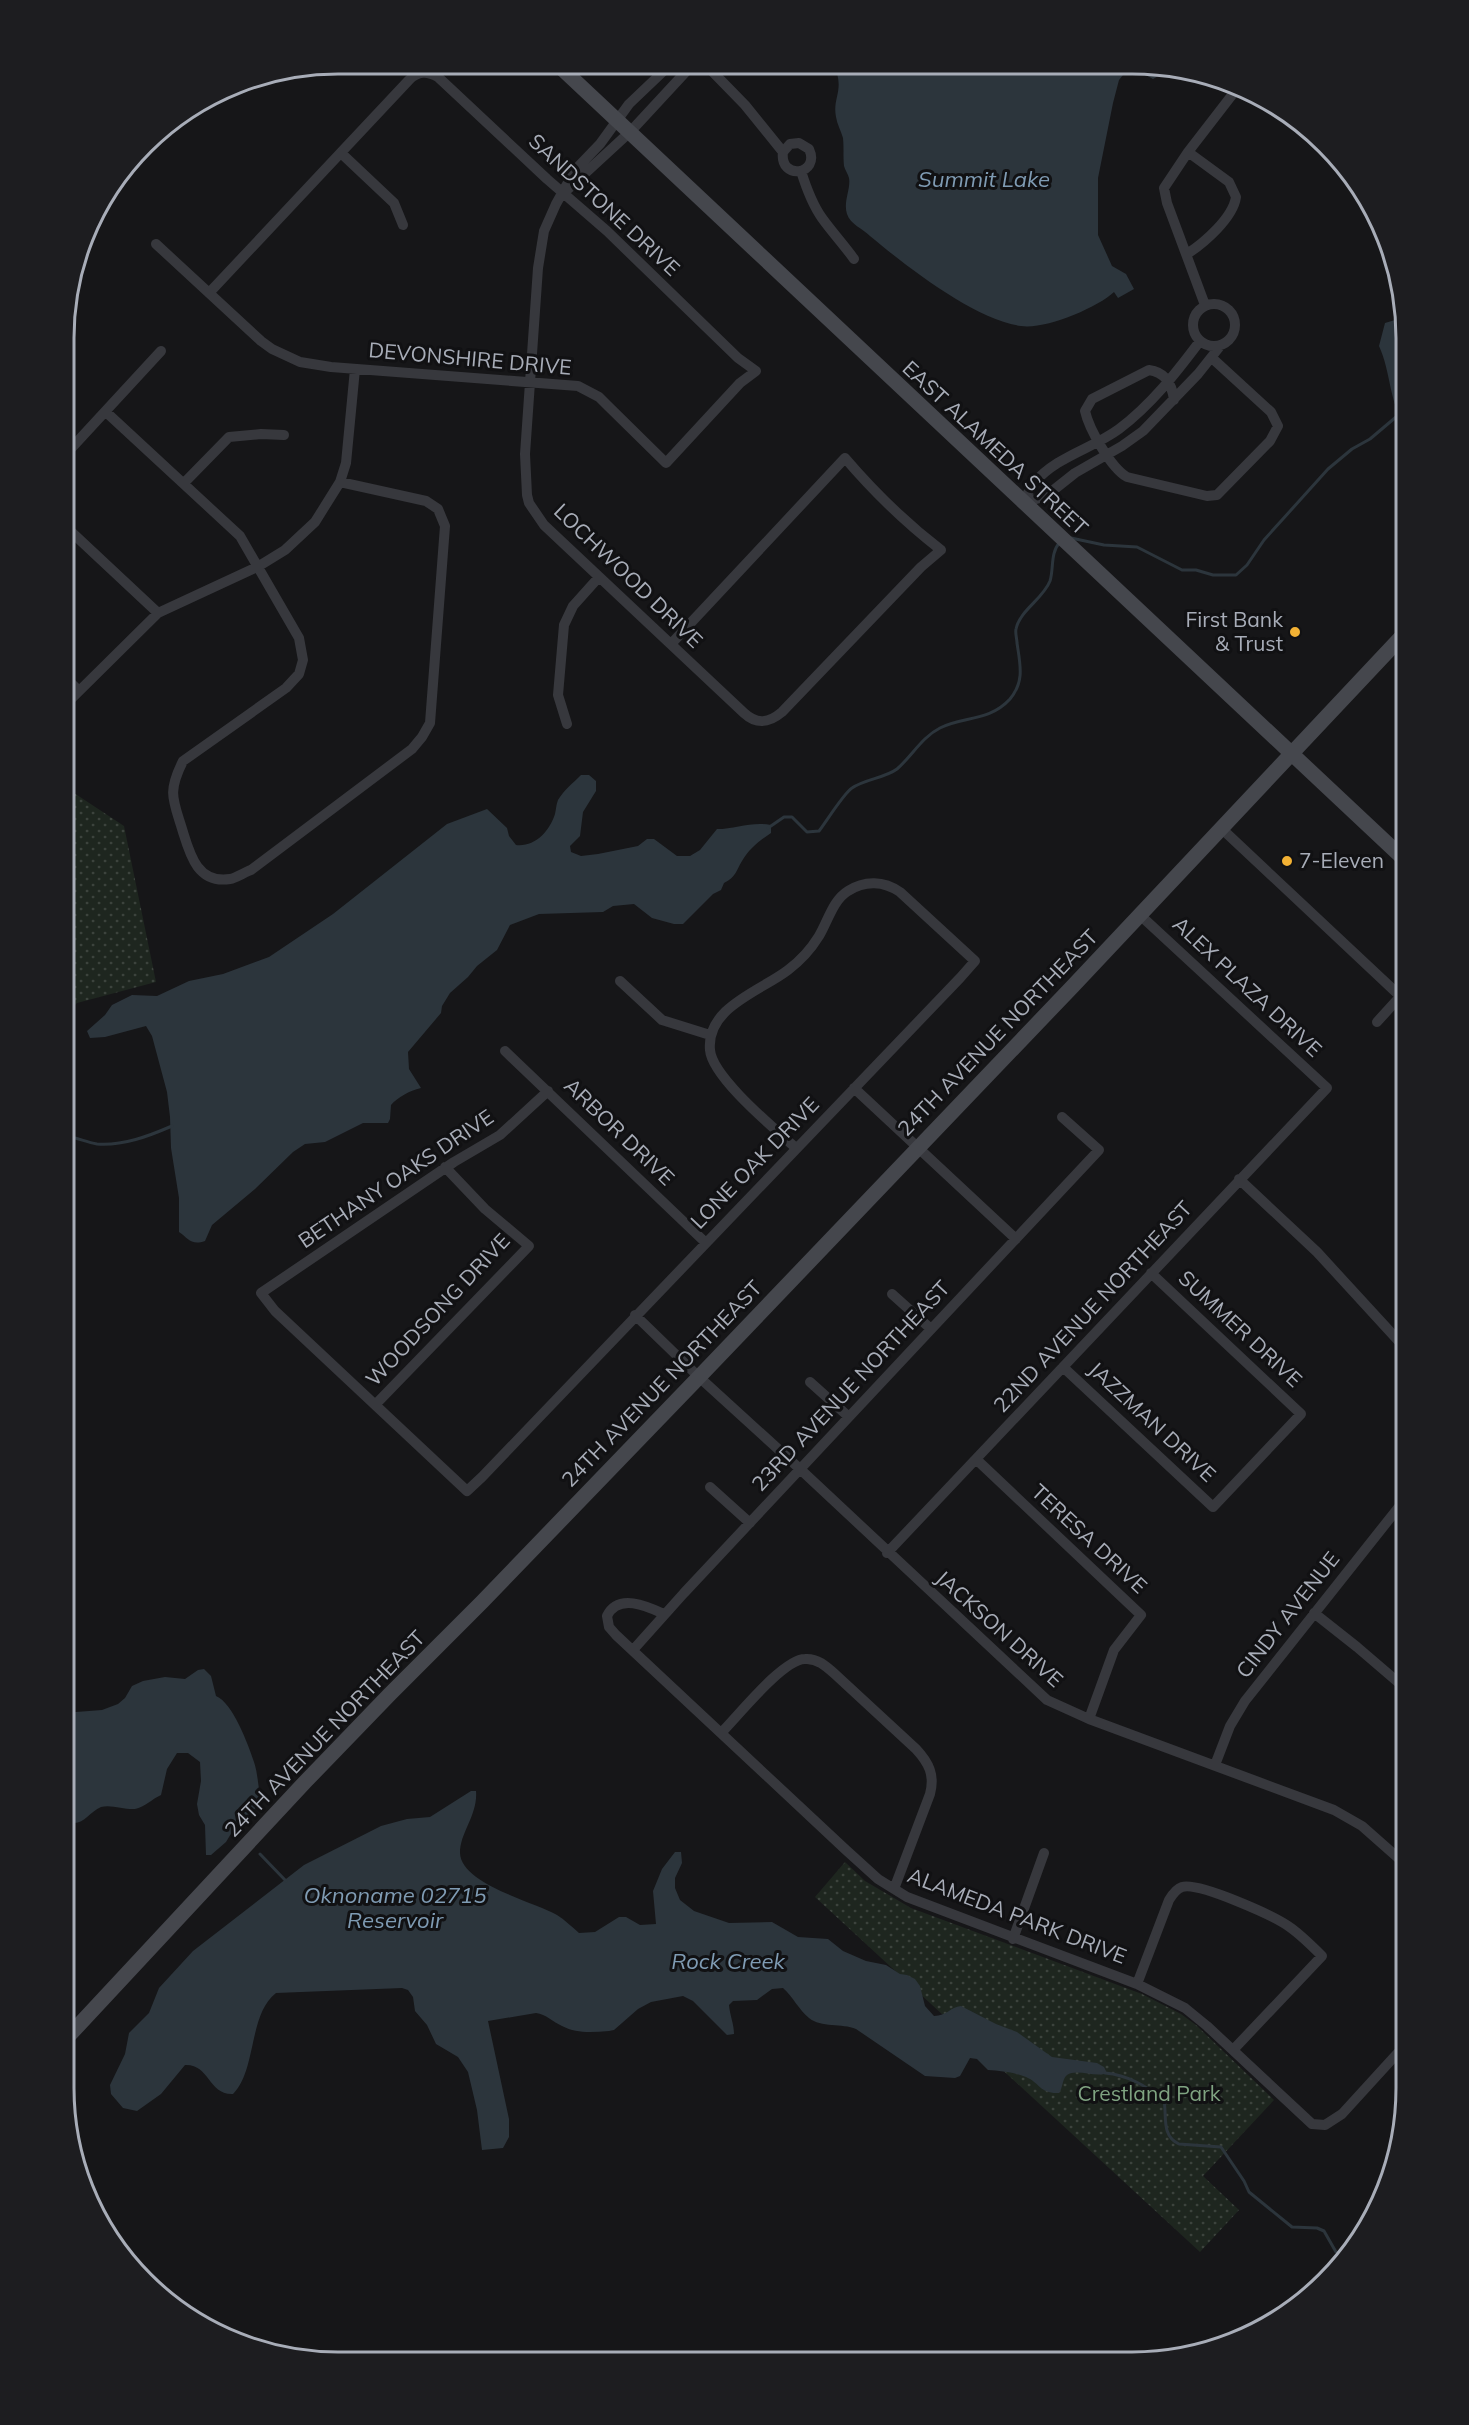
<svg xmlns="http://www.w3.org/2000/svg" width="1469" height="2425" font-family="Mulish,sans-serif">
	<defs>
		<pattern id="grass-dots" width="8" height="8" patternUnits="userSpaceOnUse" patternTransform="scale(1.5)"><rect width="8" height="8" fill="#1e261f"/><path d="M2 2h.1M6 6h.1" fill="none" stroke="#3c433d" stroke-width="1.8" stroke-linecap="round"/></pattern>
	</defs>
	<rect width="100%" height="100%" fill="#161618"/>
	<!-- grass -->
	<path fill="url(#grass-dots)" d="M65 787 124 826 156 982 77 1003 64 1016Z
		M845 1862 865 1881 911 1908 1142 1994 1181 2014 1196 2025 1274 2100 1203 2176 1239 2210 1200 2252 815 1897Z"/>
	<!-- water -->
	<path fill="#2c353c" d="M833 64 1167 65 1174 67 1153 79 1133 68 1127 70 1119 80 1113 103 1098 178V235L1112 266 1126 274 1134 289 1118 298 1114 292C1097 308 1044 330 1021 326 975 320 906 266 870 236 863 229 850 224 847 214 843 202 851 189 849 178 848 174 845 170 844 166 843 156 844 148 843 138 841 131 837 124 836 117 832 97 846 89 833 64Z
		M1400 314 1406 338V428C1389 403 1391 372 1379 346L1385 323 1395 320Z
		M581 775H589L596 781V791L583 812 580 836 570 846 571 852 581 856 598 854 638 846 647 839H654L677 856H690L700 850 717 829C735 829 753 821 771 825V833C759 841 749 849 742 861 736 871 736 877 724 883L721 890 713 894 683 924H674L652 918 634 904 613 906 603 912 539 914 510 925 497 950 477 966 468 977 450 993 442 1006 441 1013 408 1052 409 1069 421 1088C409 1091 398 1097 391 1105L390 1119 388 1123H363L325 1142 305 1144 293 1152 255 1189 212 1225 205 1241C191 1246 188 1238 179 1232V1198L171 1148 170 1117 167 1092 152 1036 146 1026 105 1037 90 1038 87 1031 105 1015 112 1005 132 995 157 996 189 981 223 974 269 957 333 914 447 824 487 809 507 828 509 836 516 845C535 847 549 832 555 814 556 810 556 805 558 800 564 790 573 783 581 775Z
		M204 1669 211 1676 216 1696C233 1703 248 1744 254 1762 258 1774 258 1787 261 1800L260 1804 235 1827 226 1842 211 1855H206L205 1825 199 1815 197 1804 201 1781 200 1762 188 1753H177L167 1769 161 1795C152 1799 145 1807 135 1809 125 1810 111 1804 101 1807 87 1813 81 1831 63 1819V1711L76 1712 102 1710 118 1704 125 1698 132 1686 143 1681 165 1677 185 1679 198 1670Z
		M471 1791H476C478 1815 460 1832 460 1853 461 1884 534 1902 557 1915 565 1920 572 1927 579 1933L595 1932 619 1917H626L640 1925 656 1924 653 1891 662 1869 675 1852H681L682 1863 675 1878V1888L680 1900 694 1911 729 1923 772 1922 798 1937 828 1939 843 1951 866 1961 886 1965 900 1974 907 1975 915 1979 920 1986 925 2006 934 2016C947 2016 950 2007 961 2006L996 2024 1017 2032 1052 2057 1097 2063 1104 2067 1107 2073C1095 2078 1077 2068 1067 2075 1062 2079 1063 2088 1059 2093 1040 2094 1040 2083 1026 2077 1013 2072 1001 2071 988 2070L977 2059 970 2058 960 2076 955 2078 925 2076 856 2029C842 2023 821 2028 809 2018 799 2010 793 1997 783 1988L772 1989 757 2000 733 2001 729 2005C730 2016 734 2024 734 2034L727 2035 693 2001 683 1996 651 2002 638 2009 614 2030 609 2031C593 2032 577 2034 562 2026 553 2022 546 2014 536 2013L488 2021 509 2119V2137L503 2148 482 2150 477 2110 468 2072 458 2057 436 2044 427 2025 415 2011 413 1997 408 1990 402 1988 276 1993C248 2015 257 2070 233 2094 208 2095 210 2064 185 2065L161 2094 137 2111 123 2108 111 2094 110 2085 125 2054 129 2033 149 2013 159 1988 193 1951 304 1865 381 1826 407 1819 430 1817Z"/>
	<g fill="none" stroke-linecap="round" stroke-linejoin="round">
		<!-- stream -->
		<path stroke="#2c353c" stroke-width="3" d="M1071 538 1104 545 1137 547 1182 570H1196L1213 575H1236L1247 565 1264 540 1328 469 1352 449 1370 439 1396 417 1406 413
			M768 828 784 817H792L807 832 819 831C826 822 844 793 852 788 865 779 885 778 897 769 912 756 922 737 940 728 963 716 989 722 1010 699 1025 681 1020 664 1017 643 1017 639 1015 633 1016 629 1020 610 1043 599 1050 581 1054 568 1050 553 1060 542
			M64 1136C76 1137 85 1142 97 1144 123 1146 149 1136 172 1126
			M260 1854 286 1881
			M1105 2073C1128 2075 1146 2086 1164 2100 1167 2116 1161 2136 1179 2144L1221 2147 1244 2181 1249 2192 1292 2227 1317 2228 1324 2231 1336 2252 1346 2257"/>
		<!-- street -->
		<path stroke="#37383d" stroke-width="10" d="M671 64 629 104 600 144 575 170 556 204 544 231 538 268 525 454 527 495 529 503 544 525 744 713C757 725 769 723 782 712L921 567 941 550C906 523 874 492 845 458L671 644
			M705 64 745 105 783 152C779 181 821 175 809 149L799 143 790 144 783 152
			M341 153 394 203 403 225
			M801 171C806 187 812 204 822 218 832 232 844 245 854 259
			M568 189 631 131 693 64
			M156 244 261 341 272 349 300 362 331 367 578 386 599 397 607 405 666 463 740 383 756 371 738 358 607 231 547 179 438 77C427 71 418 71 409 80L209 293
			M1187 254C1204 243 1233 218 1236 197L1229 182 1188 152
			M1193 325a21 21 0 1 1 42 0a21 21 0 1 1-42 0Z
			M1205 305 1167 203 1164 188 1188 152 1239 86
			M1174 400C1172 384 1165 372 1149 370L1092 399 1085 411C1089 429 1111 468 1127 477L1207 496 1217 495 1270 441 1278 426 1271 412 1212 358
			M106 412 240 536 299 638 303 660 299 674 286 688 183 761C167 793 173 799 183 832 190 855 198 884 230 879 236 878 245 872 251 870L412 749 422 737 430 723 445 526 438 509 426 501 340 482
			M65 455 161 351
			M184 483 229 437 261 434 284 435
			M1023 503 1046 496 1075 473 1122 446 1143 431 1198 374 1221 345
			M1023 503C1027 497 1029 488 1034 483 1057 456 1092 449 1119 429 1151 405 1176 373 1200 341
			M65 526 158 613
			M65 677 78 690
			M65 705 158 613 259 566 285 550 315 522 340 482 346 463 355 369
			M567 724 558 695 564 625 573 606 599 577
			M1221 828 1400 996
			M620 981 662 1020 710 1035
			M1377 1022 1406 990
			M505 1051 706 1243
			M854 1088 1016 1239
			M548 1091 500 1135 454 1162 261 1293 275 1311 467 1491 482 1477 960 978 975 961 900 892C884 881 865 880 848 891 833 900 828 921 819 936 811 949 800 961 788 970 761 991 706 1007 710 1050 712 1077 775 1129 796 1148
			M1239 1179 1317 1252 1406 1349
			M892 1294 931 1329
			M635 1315 699 1377 800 1469 1047 1700 1089 1719 1334 1810 1362 1826 1405 1864
			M1063 1367 1213 1507 1301 1414 1151 1273
			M810 1382 849 1417
			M375 1405 529 1246 485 1209 445 1167
			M977 1460 1141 1615 1114 1650 1089 1719
			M710 1487 750 1523
			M887 1553 1327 1088 1140 915
			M1314 1613 1357 1647 1406 1689
			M664 1614C647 1606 618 1593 607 1616L609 1627 616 1635 846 1850 878 1879 907 1897 1137 1984 1185 2008 1207 2026 1312 2124 1325 2125 1342 2114 1405 2045
			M633 1650 684 1593 1099 1150 1062 1117
			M721 1733C738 1716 783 1659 805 1659 818 1658 827 1667 837 1676L916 1749C929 1763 935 1775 930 1794L894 1889
			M1215 1765 1230 1726 1245 1701 1406 1498
			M1013 1939 1044 1853
			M1137 1984 1169 1900C1172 1895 1176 1889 1182 1887 1199 1882 1275 1916 1291 1928 1302 1936 1312 1946 1322 1956L1233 2050"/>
		<!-- secondary -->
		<path stroke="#45474d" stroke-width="15" d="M557 64 1406 861
			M63 2042 306 1781 390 1694 482 1602 699 1377 1073 986 1406 632"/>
	</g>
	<!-- markers -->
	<g fill="#f2b134" stroke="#111113" stroke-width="2">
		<circle cx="1295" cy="632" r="6"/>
		<circle cx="1287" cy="861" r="6"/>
	</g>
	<g text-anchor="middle" stroke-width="6" stroke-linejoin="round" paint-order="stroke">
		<!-- street labels -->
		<g font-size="21" fill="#a8adb8" stroke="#111113">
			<text transform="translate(604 205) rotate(43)" y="7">SANDSTONE DRIVE</text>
			<text transform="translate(470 359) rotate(5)" y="7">DEVONSHIRE DRIVE</text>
			<text transform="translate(995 448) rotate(43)" y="7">EAST ALAMEDA STREET</text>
			<text transform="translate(628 576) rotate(44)" y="7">LOCHWOOD DRIVE</text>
			<text transform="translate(1247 987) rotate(43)" y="7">ALEX PLAZA DRIVE</text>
			<text transform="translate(998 1033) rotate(-46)" y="7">24TH AVENUE NORTHEAST</text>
			<text transform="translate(619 1132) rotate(44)" y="7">ARBOR DRIVE</text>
			<text transform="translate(755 1163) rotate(-46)" y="7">LONE OAK DRIVE</text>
			<text transform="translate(396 1179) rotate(-34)" y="7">BETHANY OAKS DRIVE</text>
			<text transform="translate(1093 1307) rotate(-47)" y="7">22ND AVENUE NORTHEAST</text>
			<text transform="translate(438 1310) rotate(-47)" y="7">WOODSONG DRIVE</text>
			<text transform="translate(1240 1329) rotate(43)" y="7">SUMMER DRIVE</text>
			<text transform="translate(662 1384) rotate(-46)" y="7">24TH AVENUE NORTHEAST</text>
			<text transform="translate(851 1386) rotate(-47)" y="7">23RD AVENUE NORTHEAST</text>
			<text transform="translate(1152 1422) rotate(43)" y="7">JAZZMAN DRIVE</text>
			<text transform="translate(1089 1539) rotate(43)" y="7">TERESA DRIVE</text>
			<text transform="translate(1288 1615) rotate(-52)" y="7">CINDY AVENUE</text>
			<text transform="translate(999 1629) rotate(42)" y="7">JACKSON DRIVE</text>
			<text transform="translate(325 1734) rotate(-46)" y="7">24TH AVENUE NORTHEAST</text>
			<text transform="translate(1017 1916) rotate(21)" y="7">ALAMEDA PARK DRIVE</text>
		</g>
		<!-- poi labels -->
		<g font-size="21" fill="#a8adb8" stroke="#111113" text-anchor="end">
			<text x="1283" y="627">First Bank<tspan x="1283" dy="24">&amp; Trust</tspan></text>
			<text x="1299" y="868" text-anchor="start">7-Eleven</text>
		</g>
		<!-- park labels -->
		<g font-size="21" fill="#7fa381" stroke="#111113">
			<text x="1149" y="2101">Crestland Park</text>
		</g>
		<!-- water labels -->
		<g font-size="22" font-style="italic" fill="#7f9bb3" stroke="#111113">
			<text x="984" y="187">Summit Lake</text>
			<text x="395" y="1903">Oknoname 02715<tspan x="395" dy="25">Reservoir</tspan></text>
			<text x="728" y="1969">Rock Creek</text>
		</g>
	</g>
	<!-- crop -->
	<path d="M0 0H1469V2425H0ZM338 74H1132A264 264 0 0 1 1396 338V2088A264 264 0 0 1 1132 2352H338A264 264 0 0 1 74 2088V338A264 264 0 0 1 338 74Z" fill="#1d1d20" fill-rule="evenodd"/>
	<path fill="none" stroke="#a8adb8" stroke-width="3" d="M338 74H1132A264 264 0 0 1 1396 338V2088A264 264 0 0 1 1132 2352H338A264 264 0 0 1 74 2088V338A264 264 0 0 1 338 74Z"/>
</svg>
